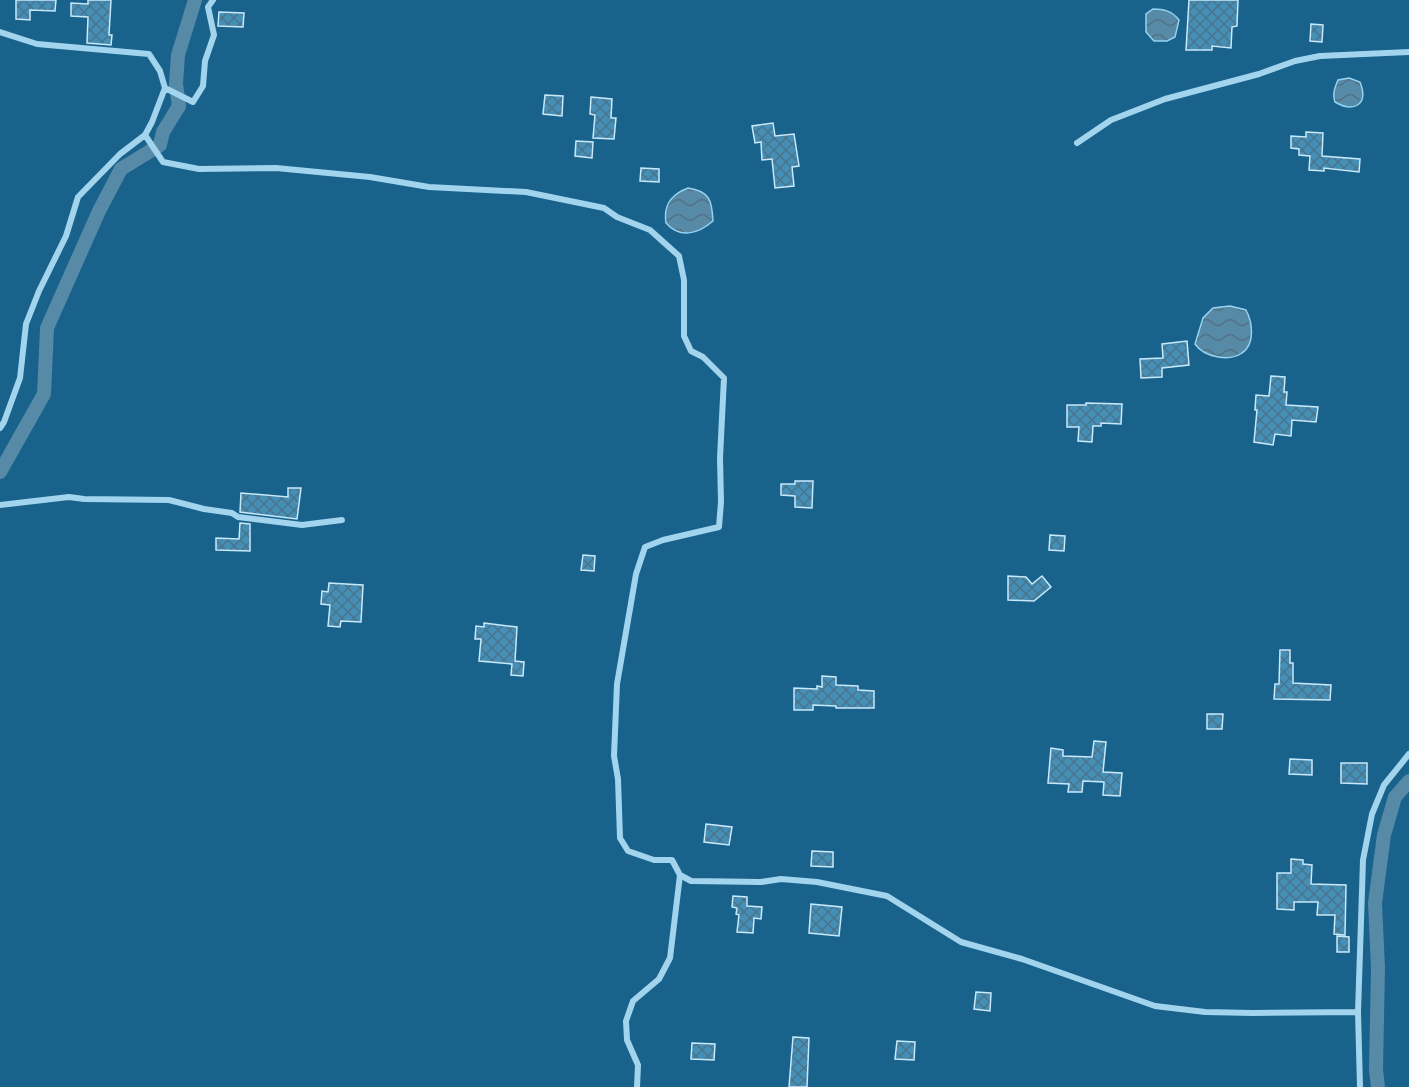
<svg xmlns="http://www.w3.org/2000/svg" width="1409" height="1087" font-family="'PT Sans Narrow',sans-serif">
	<defs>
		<pattern id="water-waves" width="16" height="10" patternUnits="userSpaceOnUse" patternTransform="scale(1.5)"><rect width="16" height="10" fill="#568aa7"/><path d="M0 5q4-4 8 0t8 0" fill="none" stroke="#527183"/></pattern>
		<pattern id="building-cross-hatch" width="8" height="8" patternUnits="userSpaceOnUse" patternTransform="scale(1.5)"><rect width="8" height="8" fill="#458eb6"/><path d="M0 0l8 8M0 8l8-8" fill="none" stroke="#48748c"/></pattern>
	</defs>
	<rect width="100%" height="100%" fill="#18628b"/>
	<!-- water -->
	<path fill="url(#water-waves)" stroke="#95d2f1" stroke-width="1.5" d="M1153 9C1164 9 1172 11 1179 20L1175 37 1167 41H1154L1146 32V14Z
		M1349 78 1360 82C1369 105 1354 113 1335 102 1332 94 1335 87 1338 80Z
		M688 188C710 191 712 201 713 221 698 234 680 239 666 223 663 204 672 194 688 188Z
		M1230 306 1246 310C1252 321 1256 344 1242 353 1229 362 1204 357 1195 344L1203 318 1213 308Z"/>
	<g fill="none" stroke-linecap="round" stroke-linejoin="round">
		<!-- canal -->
		<path stroke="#568aa7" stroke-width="14" d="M0 472 44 394 47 328 99 211 121 169 160 145 163 132 179 106 176 84 178 55 195 0
			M1378 1087 1376 1070 1378 968 1375 903 1384 835 1395 797 1409 781"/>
	</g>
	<!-- building -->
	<path fill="url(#building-cross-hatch)" stroke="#c8e9fa" stroke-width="1.5" d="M16 0H56L55 11 30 10V20L16 19Z
		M88 0H111L109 35H112L111 45 87 43 88 17 71 16V3L88 4Z
		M1189 0H1238L1237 26 1232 27 1231 48 1212 46V50H1186Z
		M219 12 244 13 243 27 218 26Z
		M1311 24 1323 25 1322 42 1310 41Z
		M545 95 563 96 562 116 543 114Z
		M591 97 612 99 611 118H616L614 139 593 138 595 115 590 114Z
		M773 123 775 136 794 134 799 166 792 167 794 186 775 188 772 159 762 160 761 142 755 143 752 126Z
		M1306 132 1323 133 1322 156 1360 159 1359 172 1324 168V171L1309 170 1310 156 1299 155V149L1291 148V136L1306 137Z
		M576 141 593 142 592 158 575 156Z
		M641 168 659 169V182L640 181Z
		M1187 341 1189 365 1162 368V377L1141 378 1140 359 1163 358 1162 344Z
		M1271 376 1285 377 1284 392H1287L1286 405 1318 407 1316 422 1292 420 1291 436 1275 434 1273 445 1254 442 1257 410H1255L1256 395 1269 396Z
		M1086 403 1122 404 1121 424 1101 423V426H1093L1092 442 1078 441 1079 427H1067V405H1086Z
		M795 481H813L812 508 795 507V496L781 495V484H795Z
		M288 488H301L297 519 240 512 241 493 288 497Z
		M240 523 250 524V551L216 550V538L239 539Z
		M1050 535 1065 536 1064 551 1049 550Z
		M583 555 595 556 594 571 581 570Z
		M1008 576 1026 577 1032 584 1042 576 1051 587 1034 601 1008 600Z
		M329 583 363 585 361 622 341 621 340 627 328 626 330 605 321 604 322 591 328 592Z
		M484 623 517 627 515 661 524 662 523 676 511 675 512 664 479 661 481 639H475L476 626 484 627Z
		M1280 650H1290V663H1293V683L1331 685 1330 700 1274 699 1275 684H1279Z
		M822 676 836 677V685L858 686V690L874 691V708H836V706L813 705V710H794V688L817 689V686L822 687Z
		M1207 714H1223L1222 729H1207Z
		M1094 741 1106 742 1103 772 1122 773 1120 796 1103 795 1104 782 1083 781 1082 792H1068L1069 784 1048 783 1051 748 1063 750V756L1092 757Z
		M1290 759 1312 760V775L1289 774Z
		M1341 763H1367V784L1341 783Z
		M706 824 732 827 729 845 704 842Z
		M812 851 833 852V867L811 866Z
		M1291 859 1303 860V864L1312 865 1311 884 1346 885 1345 935 1334 934 1335 915H1317L1318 902H1294V910L1277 909V873H1291Z
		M733 896 747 897V906L762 907 761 919 754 918 753 933 737 932 739 915 736 914 737 908 732 907Z
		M811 904 842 907 839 936 809 933Z
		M1337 936 1349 937V952H1337Z
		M976 992 991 993 990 1011 974 1009Z
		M793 1037 809 1038 807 1087H789Z
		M897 1041 915 1042 914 1060 895 1059Z
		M692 1043 715 1044 714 1060 691 1059Z"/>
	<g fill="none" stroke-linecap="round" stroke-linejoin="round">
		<!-- street -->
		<path stroke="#a2d4ee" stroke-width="6" d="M0 32 37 44 149 54 160 71 165 88 152 122 145 135 120 154 78 197 66 236 39 291 26 324 20 378 4 422 0 428
			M165 88 193 102 203 86 205 61 214 35 208 7 213 0
			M145 135 163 162 199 169 276 168 370 177 429 187 526 192 604 208 617 217 650 230 679 256 684 280V336L691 351 703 357 724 378 720 458 721 502 719 527 663 540 645 547 636 574 617 684 614 756 618 779 620 838 628 851 654 860H672L680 875 670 958 659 979 633 1001 626 1021 627 1040 638 1065 637 1087
			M1077 143 1111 120 1165 99 1259 74 1295 61 1320 56 1409 52
			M0 505 69 497 84 499 169 500 204 509 232 513 238 517 302 525 342 520
			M680 875 691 881 761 882 781 879 817 882 887 896 961 942 1022 959 1155 1006 1205 1012 1253 1013 1358 1012
			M1360 1087 1358 1012 1363 860 1372 814 1384 785 1409 754"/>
	</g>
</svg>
